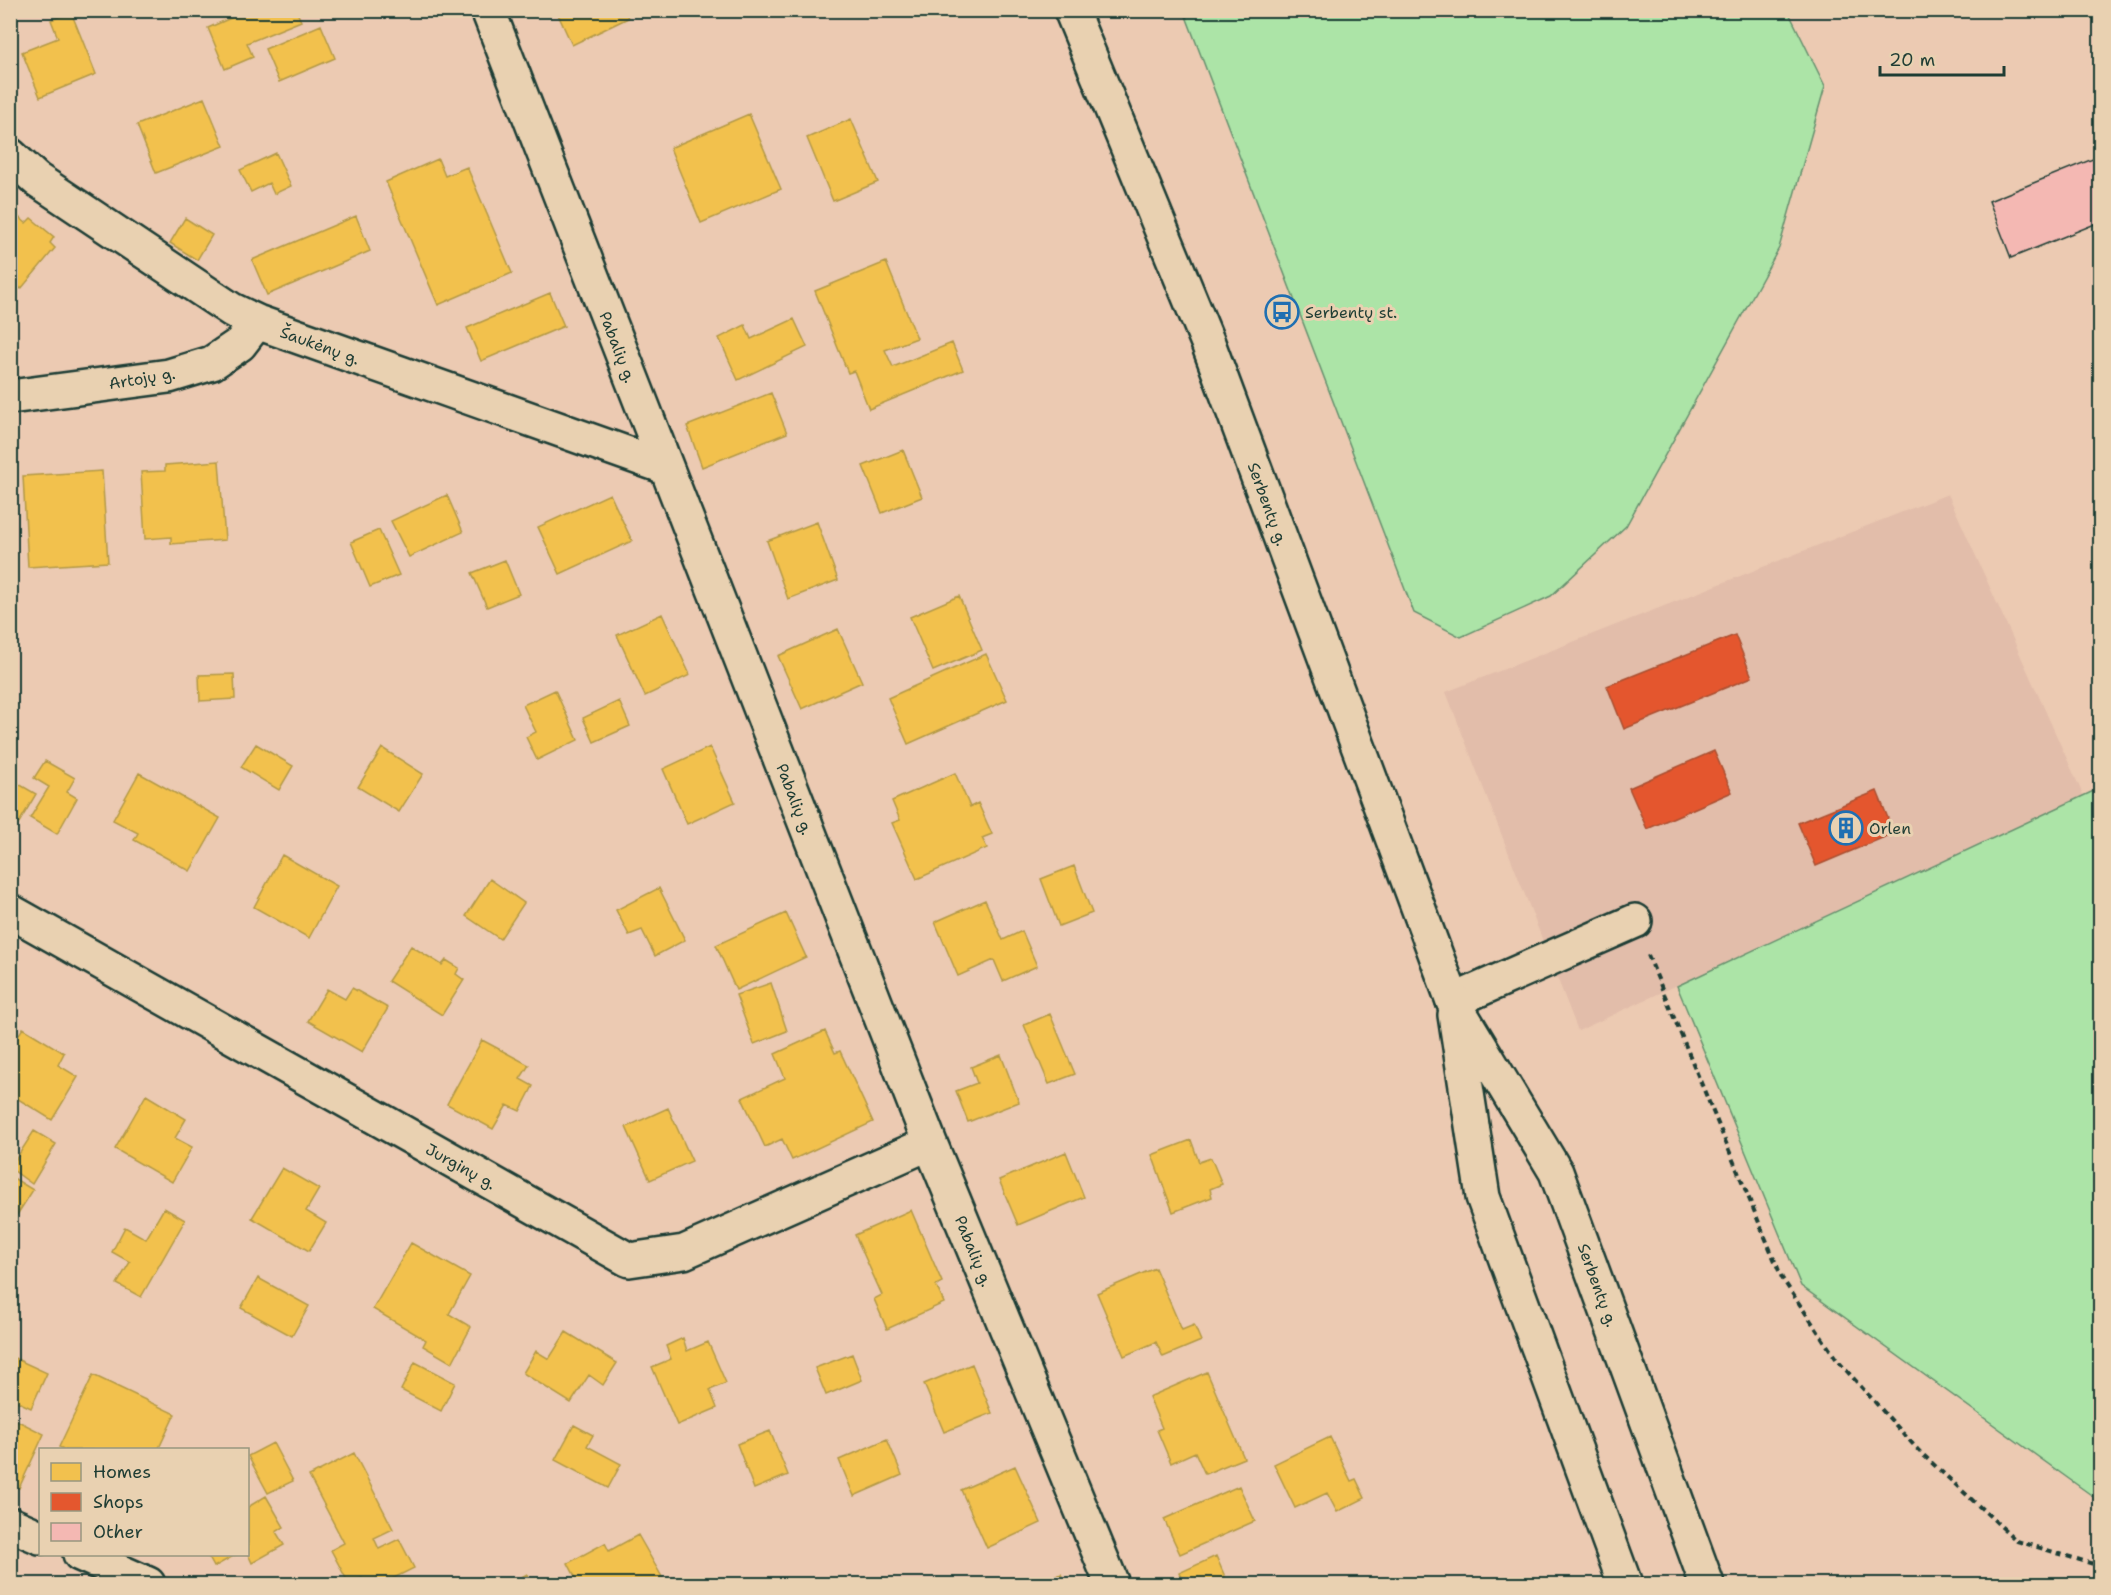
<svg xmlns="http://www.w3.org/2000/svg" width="2111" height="1595" font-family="'Shantell Sans',sans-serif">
	<rect width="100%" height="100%" fill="#eccab2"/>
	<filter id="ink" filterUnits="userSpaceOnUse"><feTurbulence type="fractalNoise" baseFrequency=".0167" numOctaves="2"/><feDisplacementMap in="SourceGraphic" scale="12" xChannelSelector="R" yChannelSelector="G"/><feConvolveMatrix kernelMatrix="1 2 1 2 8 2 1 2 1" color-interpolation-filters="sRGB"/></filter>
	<g filter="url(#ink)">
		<!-- built -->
		<path fill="#e2bdaa" d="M1948 494 2084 797 1578 1031 1446 692Z"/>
		<!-- green -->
		<path fill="#ace4a7" stroke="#66906e" stroke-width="1.5" d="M1184 11H1788L1825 86 1779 248 1626 526 1551 596 1461 637 1414 613Z
			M2100 788V1494L2094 1497 1801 1286 1677 986Z"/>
		<!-- homes -->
		<path fill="#f2c14e" stroke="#b39946" stroke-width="1.5" d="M249 10H296L301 21 247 43 253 57 225 69 208 28Z
			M556 10H625L628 18 572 45Z
			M71 12 96 74 40 97 22 52 58 38 51 20Z
			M321 25 335 58 279 82 265 49Z
			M204 98 224 146 156 173 137 125Z
			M749 114 781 189 701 223 670 148Z
			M851 119 878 182 833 201 807 138Z
			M276 153 291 186 274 194 269 183 251 192 240 170Z
			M438 159 445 176 467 167 512 273 438 305 386 182Z
			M10 210 26 223 31 218 54 237 50 243 55 248 21 289 10 280Z
			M356 216 370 251 267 295 252 260Z
			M185 218 212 235 197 260 170 243Z
			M886 262 917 338 885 350 893 367 952 343 963 370 869 409 854 371 848 373 815 291Z
			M550 293 564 326 481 361 467 328Z
			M794 319 807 347 738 380 719 338 745 325 751 339Z
			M771 393 787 433 702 467 687 426Z
			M903 450 922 497 882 513 863 466Z
			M219 461 225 540 171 544V537L145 539 141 472 165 471V465Z
			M102 471 108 562 28 567 23 476Z
			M610 494 632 541 560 574 538 527Z
			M447 495 463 532 409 557 391 521Z
			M817 522 838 580 788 599 767 541Z
			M379 530 399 575 370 587 351 542Z
			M505 560 519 594 487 607 472 573Z
			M959 596 982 650 933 671 910 617Z
			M662 614 690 675 645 696 617 635Z
			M838 629 862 682 802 709 778 656Z
			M986 654 1007 700 908 744 888 698Z
			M234 674 235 699 200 701 199 675Z
			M555 690 578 740 537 760 526 737 536 732 523 705Z
			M619 701 630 726 594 742 583 718Z
			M256 744 293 766 279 790 241 767Z
			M710 747 735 802 687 824 663 769Z
			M382 748 423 774 399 812 358 787Z
			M45 761 75 778 67 792 77 798 57 834 30 818 49 787 34 778Z
			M139 773 220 818 190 871 134 840 138 833 113 820Z
			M955 773 970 807 978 803 992 834 982 838 987 848 917 879 892 823 900 820 892 801Z
			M10 779 36 794 10 838Z
			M282 855 337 886 309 938 254 907Z
			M1074 866 1092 913 1059 926 1041 879Z
			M490 879 524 903 500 939 466 916Z
			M659 888 685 940 655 956 642 930 629 935 616 910Z
			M985 900 1003 940 1022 931 1037 966 1003 981 994 960 958 976 935 922Z
			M786 913 806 957 736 990 716 945Z
			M411 946 442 965 446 960 459 968 456 974 464 980 442 1015 388 981Z
			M771 983 787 1031 754 1044 736 995Z
			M352 988 388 1008 362 1052 308 1021 327 989 345 999Z
			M1050 1014 1075 1074 1049 1084 1024 1025Z
			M23 1028 64 1053 58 1065 78 1077 52 1120 10 1094V1048Z
			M825 1031 835 1053 840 1051 873 1122 792 1160 782 1139 765 1147 742 1098 785 1078 775 1054Z
			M482 1040 529 1065 520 1079 533 1086 520 1111 507 1105 493 1129 447 1104Z
			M1001 1055 1019 1102 968 1122 956 1091 977 1083 971 1067Z
			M146 1095 186 1119 175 1138 192 1147 172 1182 115 1149Z
			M668 1108 692 1161 650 1180 626 1127Z
			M34 1131 56 1144 32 1184 10 1168Z
			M1191 1140 1199 1162 1211 1158 1222 1184 1210 1189 1212 1197 1173 1212 1152 1155Z
			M1066 1152 1084 1197 1018 1225 999 1180Z
			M282 1168 319 1189 306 1211 326 1223 309 1251 252 1218Z
			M10 1176 33 1190 10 1226Z
			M164 1208 185 1220 141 1297 117 1284 130 1262 112 1252 125 1227 146 1239Z
			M911 1210 942 1282 936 1285 944 1303 887 1329 874 1299 882 1295 855 1235Z
			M411 1243 470 1276 449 1314 471 1327 452 1363 423 1346 426 1340 373 1309Z
			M1155 1268 1182 1330 1194 1325 1201 1341 1163 1357 1156 1342 1124 1356 1097 1293Z
			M258 1278 309 1306 292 1336 241 1308Z
			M566 1332 617 1363 603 1385 589 1375 571 1403 523 1373 536 1351 549 1359Z
			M683 1338 687 1351 708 1342 726 1383 710 1390 717 1408 677 1425 652 1367 671 1359 666 1346Z
			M852 1354 862 1380 826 1395 815 1368Z
			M10 1356 47 1373 31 1408 14 1400 10 1406Z
			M415 1362 455 1383 441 1411 401 1390Z
			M972 1364 992 1413 944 1432 924 1384Z
			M1207 1372 1244 1458 1205 1474 1195 1452 1171 1463 1157 1430 1162 1428 1149 1397Z
			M93 1375 175 1414 158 1450H66L59 1447Z
			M14 1419 44 1434 19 1488 10 1484V1427Z
			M574 1425 593 1435 587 1446 621 1464 608 1488 555 1460Z
			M770 1431 788 1475 754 1489 737 1444Z
			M1330 1437 1351 1481 1356 1479 1365 1498 1337 1512 1327 1493 1295 1508 1274 1464Z
			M887 1439 902 1475 854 1496 839 1460Z
			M273 1443 293 1481 268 1493 248 1456Z
			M354 1453 393 1529 374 1538 379 1549 399 1539 414 1568 382 1584H366L362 1578 349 1584 331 1550 344 1543 309 1476Z
			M1015 1466 1041 1523 987 1548 961 1490Z
			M1239 1486 1255 1521 1180 1554 1164 1519Z
			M266 1496 284 1527 276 1532 284 1545 252 1563 248 1554V1507Z
			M638 1535 666 1584H579L568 1563 605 1543 609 1551Z
			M207 1554H237L214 1567Z
			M1216 1556 1226 1579 1214 1584H1184L1179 1573Z
			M527 1574 533 1584H509Z
			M1061 1574 1066 1584H1041Z"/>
		<!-- shops -->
		<path fill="#e4572e" stroke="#a94f30" stroke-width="1.5" d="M1735 635 1752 677 1624 729 1607 686Z
			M1714 751 1732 792 1647 829 1629 788Z
			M1877 791 1894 833 1816 866 1798 823Z"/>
		<!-- building -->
		<path fill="#f4b8b3" stroke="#1f3d34" stroke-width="1.5" d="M2100 156V222L2011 258 1989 201Z"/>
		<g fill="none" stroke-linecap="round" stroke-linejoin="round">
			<defs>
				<path id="minor" d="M488 10 930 1143 1112 1584
					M10 155 36 179 232 310 257 322 665 467
					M10 397 169 376 212 363 240 344 257 322
					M10 911 629 1260 684 1252 930 1143
					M1453 1001 1635 921
					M10 1524 40 1537
					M80 1554 148 1584"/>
				<path id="major" d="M1071 10 1208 343 1453 1001 1556 1172 1707 1584
					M1455 1015 1483 1197 1625 1584"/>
			</defs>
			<!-- minor casing -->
			<use href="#minor" stroke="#1f3d34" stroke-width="38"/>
			<!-- major casing -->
			<use href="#major" stroke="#1f3d34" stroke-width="38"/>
			<!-- path -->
			<path stroke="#1f3d34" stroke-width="4" stroke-dasharray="6 4.5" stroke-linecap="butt" d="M1648 955 1782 1278 1837 1360 1919 1451 2017 1541 2100 1566"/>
			<!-- minor -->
			<use href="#minor" stroke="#e9d1b1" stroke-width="33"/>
			<!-- major -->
			<use href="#major" stroke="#e9d1b1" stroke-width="33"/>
		</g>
	</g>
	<!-- icons -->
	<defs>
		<symbol id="bus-ring" viewBox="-11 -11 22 22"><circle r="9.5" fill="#e9d1b1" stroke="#1f6fb2" stroke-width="1.5"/><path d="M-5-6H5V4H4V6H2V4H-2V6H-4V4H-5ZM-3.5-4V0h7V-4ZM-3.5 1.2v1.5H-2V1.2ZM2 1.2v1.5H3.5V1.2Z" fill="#1f6fb2"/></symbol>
		<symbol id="building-ring" viewBox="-11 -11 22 22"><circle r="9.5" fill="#e9d1b1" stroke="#1f6fb2" stroke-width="1.5"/><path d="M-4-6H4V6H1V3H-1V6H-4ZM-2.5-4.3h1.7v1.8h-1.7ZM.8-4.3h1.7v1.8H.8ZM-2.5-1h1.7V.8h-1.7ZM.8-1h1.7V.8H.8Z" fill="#1f6fb2"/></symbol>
	</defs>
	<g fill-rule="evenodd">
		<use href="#bus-ring" x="1263" y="293" width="38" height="38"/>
		<use href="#building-ring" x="1827" y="809" width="38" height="38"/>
	</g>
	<g text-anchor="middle" stroke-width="6" stroke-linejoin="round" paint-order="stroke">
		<!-- poi labels -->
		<g font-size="16" fill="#1f3d34" stroke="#e9d1b1" text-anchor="start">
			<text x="1305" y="318">Serbentų st.</text>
			<text x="1869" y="834">Orlen</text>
		</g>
		<!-- street labels -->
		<g font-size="16" fill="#1f3d34" stroke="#e9d1b1">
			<text transform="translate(320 345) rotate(20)" y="6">Šaukėnų g.</text>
			<text transform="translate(618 347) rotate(69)" y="6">Pabalių g.</text>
			<text transform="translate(142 378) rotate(-9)" y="6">Artojų g.</text>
			<text transform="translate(1268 504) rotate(70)" y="6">Serbentų g.</text>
			<text transform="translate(795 799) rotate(69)" y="6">Pabalių g.</text>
			<text transform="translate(461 1166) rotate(29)" y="6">Jurginų g.</text>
			<text transform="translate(974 1251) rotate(68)" y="6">Pabalių g.</text>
			<text transform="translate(1598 1285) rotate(70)" y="6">Serbentų g.</text>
		</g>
	</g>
	<!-- margin -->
	<rect width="2111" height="1595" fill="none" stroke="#e9d1b1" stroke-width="36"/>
	<rect x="18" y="18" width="2075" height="1559" fill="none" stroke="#1f3d34" stroke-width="2" filter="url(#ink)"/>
	<!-- legend -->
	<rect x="39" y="1448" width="210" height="108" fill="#e9d1b1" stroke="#98967f" stroke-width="1.5"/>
	<rect x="51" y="1463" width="30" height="18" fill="#f2c14e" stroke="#98967f" stroke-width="1.5"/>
	<text x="93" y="1478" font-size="18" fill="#1f3d34">Homes</text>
	<rect x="51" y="1493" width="30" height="18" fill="#e4572e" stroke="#98967f" stroke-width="1.5"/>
	<text x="93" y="1508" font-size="18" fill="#1f3d34">Shops</text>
	<rect x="51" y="1523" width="30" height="18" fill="#f4b8b3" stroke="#98967f" stroke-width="1.5"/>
	<text x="93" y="1538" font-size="18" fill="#1f3d34">Other</text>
	<!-- scale -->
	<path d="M1880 66v9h124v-9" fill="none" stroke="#1f3d34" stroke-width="3"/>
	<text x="1889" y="66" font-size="18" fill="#1f3d34" stroke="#e9d1b1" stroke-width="4.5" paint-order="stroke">20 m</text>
</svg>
